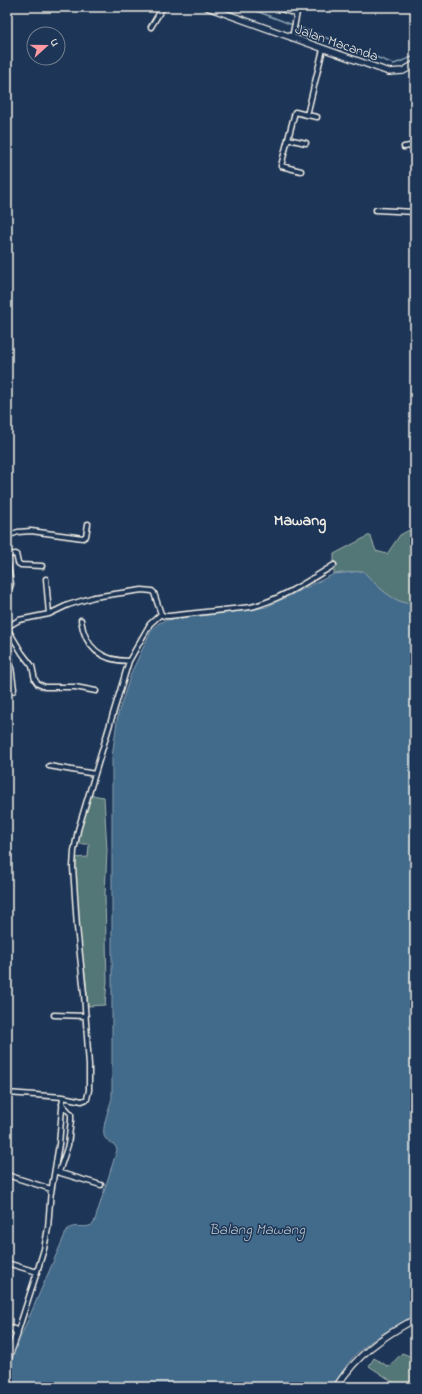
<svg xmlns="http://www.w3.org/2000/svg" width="422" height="1394" font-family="'Indie Flower',sans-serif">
	<rect width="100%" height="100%" fill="#1d3557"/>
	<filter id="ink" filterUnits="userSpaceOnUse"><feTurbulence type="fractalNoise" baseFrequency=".025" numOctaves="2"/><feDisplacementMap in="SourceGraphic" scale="8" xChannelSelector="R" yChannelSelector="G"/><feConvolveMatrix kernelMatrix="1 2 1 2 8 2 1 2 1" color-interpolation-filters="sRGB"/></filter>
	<g filter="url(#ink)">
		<!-- green -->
		<path fill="#537676" stroke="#a4b4af" d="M415 527V604C394 605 376 585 363 571L334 574V554L370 535 376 551 387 554 400 535Z
			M91 795 104 797 107 850 105 895 107 982 105 1005 88 1006 86 981 81 946 74 858 88 857 89 844H77L83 817Z
			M402 1353 415 1358V1387H397L396 1384 369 1366 374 1358 389 1367Z"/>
		<!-- water -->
		<path fill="#426a8a" stroke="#89a0b0" d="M363 571C376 585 394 605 415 604V1316C390 1330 363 1342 346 1366 341 1373 337 1380 333 1387H7V1368L67 1230C75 1222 87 1231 94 1223L117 1150C115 1143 110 1143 106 1139 99 1133 110 1106 112 1098V757L118 714 132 671 152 629 159 623 167 620 250 610 266 607 334 574Z"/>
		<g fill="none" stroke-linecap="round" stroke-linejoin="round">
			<!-- stream -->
			<path stroke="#89a0b0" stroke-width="1.5" d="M246 7 394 64 415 56"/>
			<defs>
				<path id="minor" d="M275 7 296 14
					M151 27 163 7
					M292 38 298 7
					M307 115 317 117
					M288 139 306 143
					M404 147 415 145
					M301 171 281 166 295 112 307 115 323 49
					M376 210 415 212
					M7 536 18 532 31 531 83 538 86 536 88 524
					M7 555 16 554 18 563 21 565 42 566
					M7 560 11 584 10 587 7 589
					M46 579 49 614
					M81 620C85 648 101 661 129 661
					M7 627 19 620 49 614 68 605 94 597 142 590 152 591 154 593 161 614
					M7 628 22 653 32 666 35 680 38 684 45 687H75L96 691
					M7 637 14 689 13 691 7 692
					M49 766 95 774
					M54 1015 86 1016
					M7 1093 63 1097
					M57 1172 101 1185
					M59 1172 68 1145 71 1120V1114L62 1104
					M7 1175 51 1189 48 1228 44 1249 37 1272 7 1263
					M51 1193 59 1144 63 1097 82 1101 87 1099 89 1090V1065L84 994 77 927 73 867 74 851 78 830 129 661 150 624 161 614 164 616H169L251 607C282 599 308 581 334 565
					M17 1334 37 1272"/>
				<path id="tertiary" d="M207 7 389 72 403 71 415 64
					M7 1327 15 1330 17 1334 7 1362
					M336 1387C358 1354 380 1338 415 1319"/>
			</defs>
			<!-- minor casing -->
			<use href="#minor" stroke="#f4f1e8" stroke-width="7"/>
			<!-- tertiary casing -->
			<use href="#tertiary" stroke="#f4f1e8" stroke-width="8"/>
			<!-- minor -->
			<use href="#minor" stroke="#1d3557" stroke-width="4"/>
			<!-- tertiary -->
			<use href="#tertiary" stroke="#1d3557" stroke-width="5.5"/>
		</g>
	</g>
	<g text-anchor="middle" stroke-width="3" stroke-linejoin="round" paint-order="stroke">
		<!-- street labels -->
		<g font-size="14" fill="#f4f1e8" stroke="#1d3557">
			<text transform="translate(337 42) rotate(19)" y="5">Jalan Macanda</text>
		</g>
		<!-- water labels -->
		<g font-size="15" font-style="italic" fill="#b6c2c7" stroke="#1d3557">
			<text x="257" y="1234">Balang Mawang</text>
		</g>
		<!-- quarter labels -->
		<g font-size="16" font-weight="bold" fill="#f4f1e8" stroke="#1d3557">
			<text x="300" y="525">Mawang</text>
		</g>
	</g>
	<!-- margin -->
	<rect width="422" height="1394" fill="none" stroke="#1d3557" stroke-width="24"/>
	<rect x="12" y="12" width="398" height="1370" fill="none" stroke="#f4f1e8" stroke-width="1.5" filter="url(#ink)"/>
	<!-- north arrow -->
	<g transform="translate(46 46) rotate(69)"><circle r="19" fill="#1d3557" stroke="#738091"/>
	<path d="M0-3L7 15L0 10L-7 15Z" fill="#ff9aa2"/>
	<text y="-6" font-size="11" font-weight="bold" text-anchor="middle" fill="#f4f1e8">U</text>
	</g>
</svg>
